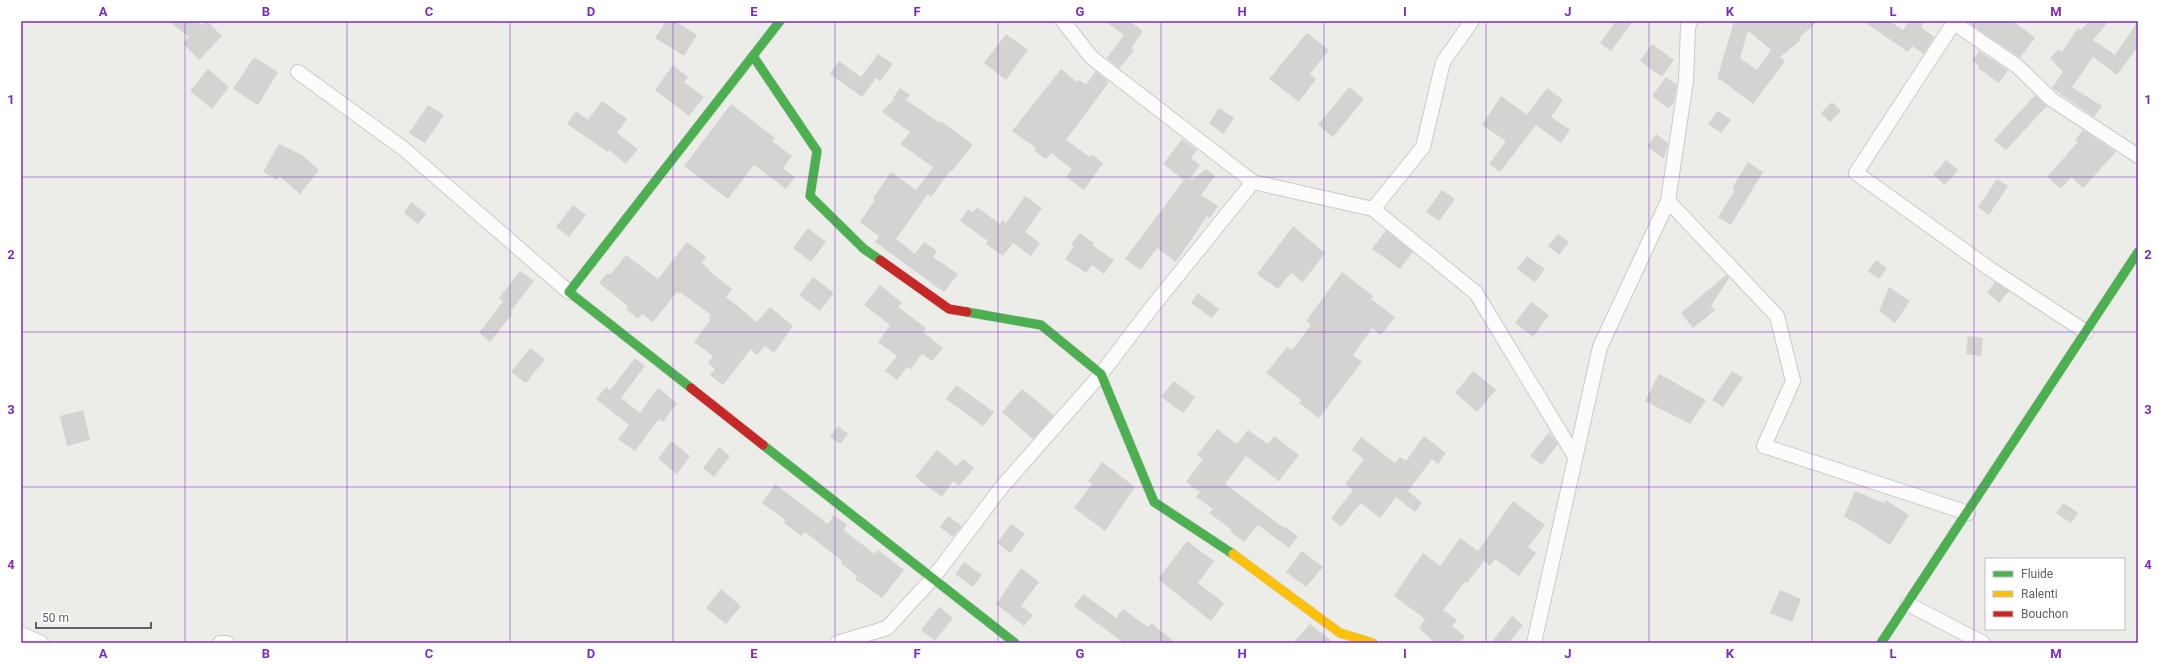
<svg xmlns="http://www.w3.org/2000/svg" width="2159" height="664" font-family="Roboto,sans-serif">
	<rect width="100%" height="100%" fill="#ecece8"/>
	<!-- building -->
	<path fill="#d3d3d1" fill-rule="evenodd" d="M169 21H196L201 25 207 21 222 36 199 60 183 43 189 37Z
		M666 21H675L697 35 684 56 655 38Z
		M1105 21H1129L1143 31 1131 48 1134 51 1119 68 1107 58 1124 35Z
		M1616 21H1633L1611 51 1600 43Z
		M1734 21H1818L1799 38 1801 40 1780 57 1785 61 1753 104 1721 80 1717 79ZM1748 31 1771 50 1757 70 1740 58Z
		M1863 21H1890L1903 30 1909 21H1925L1921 27 1934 37 1924 54 1912 46 1908 52Z
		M1966 21H2013L2035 38 2020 58Z
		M2089 21H2109L2093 40 2115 55 2138 21V46L2117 75 2093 57 2072 87 2102 106 2094 117 2052 88 2063 72 2050 58 2059 49 2062 52 2078 28 2081 30Z
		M1307 33 1329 50 1310 74 1316 79 1299 102 1269 79Z
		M1006 34 1028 50 1006 80 984 63Z
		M1652 44 1674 60 1662 77 1640 61Z
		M1976 49 2008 70 1999 83 1978 68 1979 66 1972 60 1979 51Z
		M878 54 893 64 880 81 876 78 862 97 830 74 839 61 861 77Z
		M254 57 278 72 258 105 233 89Z
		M673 65 688 77 684 82 704 97 689 116 655 90Z
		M208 69 229 87 212 109 190 91Z
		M1061 69 1077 82 1079 80 1086 85 1096 71 1109 82 1066 140 1090 157 1092 155 1103 163 1084 190 1066 177 1072 169 1051 153 1046 159 1034 150 1036 148 1012 131Z
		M1666 77 1677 85 1674 102 1669 109 1652 96Z
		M1349 87 1364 99 1333 137 1318 125Z
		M900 88 910 95 906 100 940 123 941 121 973 145 951 172 950 171 931 197 928 194 896 239 915 254 924 242 937 251 933 257 958 274 944 292 875 242 879 236 860 222 875 200 873 198 891 172 916 190 933 167 900 144 910 132 882 112 894 99 893 98Z
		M1547 88 1563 100 1551 117 1570 130 1561 143 1536 125 1500 172 1489 164 1506 141 1482 125 1501 96 1527 115Z
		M2035 95 2047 106 2006 150 1994 140Z
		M602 101 627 119 617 133 638 149 626 164 609 150 608 152 567 124 576 111 588 120Z
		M1832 102 1841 111 1830 122 1821 113Z
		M731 104 775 138 772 141 792 156 783 168 795 177 786 189 754 165 728 199 684 166Z
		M428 105 444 115 425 143 409 133Z
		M1219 108 1234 118 1223 134 1209 123Z
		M1718 111 1731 120 1721 133 1708 124Z
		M2083 130 2116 152 2083 188 2071 177 2061 189 2047 177 2078 142 2075 140Z
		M1656 134 1668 143 1664 159 1647 146Z
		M1182 139 1197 150 1191 158 1200 165 1190 179 1192 180 1206 169 1215 176 1201 195 1218 206 1210 218 1207 216 1176 262 1157 248 1141 270 1125 259 1184 180 1163 164Z
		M279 144 302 155 319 170 300 194 279 176 277 180 263 172Z
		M1946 160 1958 170 1945 185 1933 175Z
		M1748 162 1763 172 1731 225 1718 217 1735 190 1732 188Z
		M1997 179 2008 186 1989 215 1978 207Z
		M1442 190 1455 199 1439 221 1426 212Z
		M1025 196 1042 208 1025 232 1040 243 1031 256 1013 243 1003 256 986 244 988 241 960 221 968 209 973 213 977 207 1000 224 1003 220 1006 223Z
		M411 202 426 214 418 224 404 213Z
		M573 205 586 215 569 237 556 227Z
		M1293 226 1325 253 1303 282 1291 273 1278 289 1257 274Z
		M808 228 826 242 811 262 793 248Z
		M1386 230 1413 252 1400 269 1372 249Z
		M1080 233 1094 243 1092 245 1114 260 1104 274 1092 265 1086 273 1065 259 1074 246 1071 244Z
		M1558 234 1569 242 1559 255 1548 246Z
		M687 242 706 257 702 263 710 270 709 271 732 289 726 297 757 322 770 307 793 326 774 353 765 346 757 355 751 349 723 385 710 375 715 369 708 363 713 356 694 342 711 319 709 318 711 315 680 292 679 294 677 292 653 322 642 314 638 319 626 309 628 306 599 283 607 273 610 275 626 255 658 279Z
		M1527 256 1545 269 1535 282 1517 269Z
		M1876 260 1887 268 1879 279 1868 271Z
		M520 271 534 281 510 312 512 314 490 342 479 333 503 301 499 298Z
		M1342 272 1373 296 1371 299 1395 317 1381 335 1372 328 1353 355 1362 362 1319 418 1299 403 1301 400 1266 373 1287 347 1292 350 1311 325 1306 321Z
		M1726 275 1729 278 1711 306 1715 310 1693 328 1681 313Z
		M813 277 834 293 820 311 799 295Z
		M1995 282 2009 291 1999 303 1987 292Z
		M880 285 902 303 898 307 926 328 923 332 943 348 932 361 922 354 911 369 907 367 897 380 885 371 897 356 878 342 890 325 864 305Z
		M1889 287 1910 301 1895 323 1879 311Z
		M1198 293 1219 309 1212 318 1191 303Z
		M1531 302 1549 315 1533 337 1515 323Z
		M1968 336 1983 338 1981 356 1966 354Z
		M530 348 545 359 526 383 511 372Z
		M635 358 645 366 621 398 640 413 658 388 677 403 663 422 659 419 635 451 618 439 629 425 596 399 606 387 610 390Z
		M1473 371 1496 390 1477 412 1455 393Z
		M1732 371 1743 378 1723 407 1712 400Z
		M1659 374 1706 400 1690 424 1645 401Z
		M1174 381 1195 397 1183 413 1161 397Z
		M956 385 994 412 983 426 946 399Z
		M1022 389 1054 415 1033 439 1002 412Z
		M83 410 90 440 67 446 60 416Z
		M838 426 848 434 840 444 830 437Z
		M1217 429 1237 444 1248 430 1268 444 1274 436 1299 455 1279 481 1246 456 1225 484 1284 528 1285 527 1298 536 1289 548 1258 525 1244 542 1231 532 1232 530 1209 513 1213 509 1196 497 1200 492 1186 482 1203 459 1197 455Z
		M1549 432 1558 444 1542 465 1530 456Z
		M1424 436 1446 453 1438 464 1432 459 1408 491 1422 503 1415 512 1396 497 1380 518 1361 503 1341 527 1331 518 1353 490 1345 484 1364 459 1352 450 1361 437 1395 463 1400 457 1406 461Z
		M671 441 690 456 677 474 658 459Z
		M719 447 730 456 714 477 703 468Z
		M937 450 957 466 963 459 974 468 959 486 953 481 942 497 915 477Z
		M1102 462 1135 487 1105 531 1074 508 1092 484 1088 481Z
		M775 484 828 524 834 515 847 525 843 530 875 554 878 550 904 570 882 598 855 579 857 576 841 563 842 561 805 532 801 536 784 523 785 520 762 503Z
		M1855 491 1884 503 1886 500 1909 515 1890 545 1855 522 1844 517Z
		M1513 501 1545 525 1528 547 1536 553 1519 576 1495 559 1490 566 1484 561 1467 583 1465 582 1443 610 1457 620 1452 626 1465 636 1460 643H1435L1419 628 1425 619 1394 596 1423 553 1440 566 1460 538 1478 551Z
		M2063 503 2078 513 2071 523 2056 513Z
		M948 516 962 526 953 537 940 527Z
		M1011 524 1025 534 1010 553 997 543Z
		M1187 541 1214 561 1198 583 1224 603 1211 621 1158 579Z
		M1302 551 1323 567 1306 587 1286 572Z
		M964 562 982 575 973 587 955 574Z
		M1021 568 1039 582 1021 606 1033 615 1024 626 996 604Z
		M721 589 741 606 726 624 706 608Z
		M1780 590 1801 599 1792 622 1770 613Z
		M1083 594 1116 618 1123 609 1148 627 1151 623 1176 643H1124L1074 606Z
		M939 607 953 618 935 641 921 630Z
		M1512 616 1523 625 1509 643H1491Z
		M1310 624 1333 642 1335 643H1293Z"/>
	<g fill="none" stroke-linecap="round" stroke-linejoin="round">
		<defs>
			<path id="street" d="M1063 21 1091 57 1253 182 1373 209 1476 293 1574 455
				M1955 21 1856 173 1990 269 2086 332
				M1954 23 2017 66 2051 99 2138 156
				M298 72 404 149 569 292
				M1668 201 1777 316 1793 381 1764 446 1968 513
				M1373 209 1423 147 1443 62 1472 21
				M1908 604 1983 643
				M21 634 41 643
				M220 643H227
				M837 643 887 628 933 578 1001 488 1101 374 1149 311 1253 182
				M1534 643 1600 347 1668 201 1686 81 1688 27 1690 21"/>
			<path id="fast" d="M753 56 817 151 810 196 864 249 880 260
				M967 312 1041 325 1101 374 1154 502 1233 554
				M691 388 569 292 780 21
				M763 445 1015 643
				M1881 643 2138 252"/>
			<path id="slow" d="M1233 554 1340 633 1373 643"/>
			<path id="jam" d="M880 260 949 309 967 312
				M691 388 763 445"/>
		</defs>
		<!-- street casing -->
		<use href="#street" stroke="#cacac9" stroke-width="16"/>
		<!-- fast casing -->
		<use href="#fast" stroke="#cacac9" stroke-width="10"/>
		<!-- slow casing -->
		<use href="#slow" stroke="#cacac9" stroke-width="10"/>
		<!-- jam casing -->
		<use href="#jam" stroke="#cacac9" stroke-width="10"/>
		<!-- street -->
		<use href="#street" stroke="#fcfcfc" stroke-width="14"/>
		<!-- fast -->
		<use href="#fast" stroke="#4caf50" stroke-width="9"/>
		<!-- slow -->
		<use href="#slow" stroke="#ffc107" stroke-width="9"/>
		<!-- jam -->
		<use href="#jam" stroke="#c62828" stroke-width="9"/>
	</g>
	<!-- grid -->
	<path fill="none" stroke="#7b2cbf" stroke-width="1" stroke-opacity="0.55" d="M185 21V643M347 21V643M510 21V643M673 21V643M835 21V643M998 21V643M1161 21V643M1324 21V643M1486 21V643M1649 21V643M1812 21V643M1974 21V643M21 177H2138M21 332H2138M21 487H2138"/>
	<!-- border -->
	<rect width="2159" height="664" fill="none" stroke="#ffffff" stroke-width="44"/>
	<!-- legend -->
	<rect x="1985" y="558" width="140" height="72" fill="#ffffff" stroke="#bfc0c1"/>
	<rect x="1993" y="571" width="20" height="6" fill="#4caf50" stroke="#bfc0c1"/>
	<text x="2021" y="578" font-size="12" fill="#5e6165">Fluide</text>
	<rect x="1993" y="591" width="20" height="6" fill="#ffc107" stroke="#bfc0c1"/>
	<text x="2021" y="598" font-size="12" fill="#5e6165">Ralenti</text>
	<rect x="1993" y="611" width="20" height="6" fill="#c62828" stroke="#bfc0c1"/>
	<text x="2021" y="618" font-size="12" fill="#5e6165">Bouchon</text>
	<!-- scale -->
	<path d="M36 622v6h115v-6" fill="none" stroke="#5e6165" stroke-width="2"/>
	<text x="42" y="622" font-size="12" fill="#5e6165" stroke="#ffffff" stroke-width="3" paint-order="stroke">50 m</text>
	<rect x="22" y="22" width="2115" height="620" fill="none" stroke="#7b2cbf" stroke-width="1.5"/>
	<g font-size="13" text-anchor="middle" font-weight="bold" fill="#7b2cbf">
		<text x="103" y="16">A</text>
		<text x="266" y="16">B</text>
		<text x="429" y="16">C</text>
		<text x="591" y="16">D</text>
		<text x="754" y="16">E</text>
		<text x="917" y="16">F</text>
		<text x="1080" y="16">G</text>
		<text x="1242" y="16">H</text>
		<text x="1405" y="16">I</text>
		<text x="1568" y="16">J</text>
		<text x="1730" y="16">K</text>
		<text x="1893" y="16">L</text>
		<text x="2056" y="16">M</text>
		<text x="11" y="104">1</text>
		<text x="2148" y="104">1</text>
		<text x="11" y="259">2</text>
		<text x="2148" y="259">2</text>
		<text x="11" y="414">3</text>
		<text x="2148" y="414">3</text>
		<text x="11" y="569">4</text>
		<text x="2148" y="569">4</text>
		<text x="103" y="658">A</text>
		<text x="266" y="658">B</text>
		<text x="429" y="658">C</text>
		<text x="591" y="658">D</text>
		<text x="754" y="658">E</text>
		<text x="917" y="658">F</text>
		<text x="1080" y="658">G</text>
		<text x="1242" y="658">H</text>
		<text x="1405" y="658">I</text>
		<text x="1568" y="658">J</text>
		<text x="1730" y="658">K</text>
		<text x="1893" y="658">L</text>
		<text x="2056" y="658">M</text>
	</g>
</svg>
